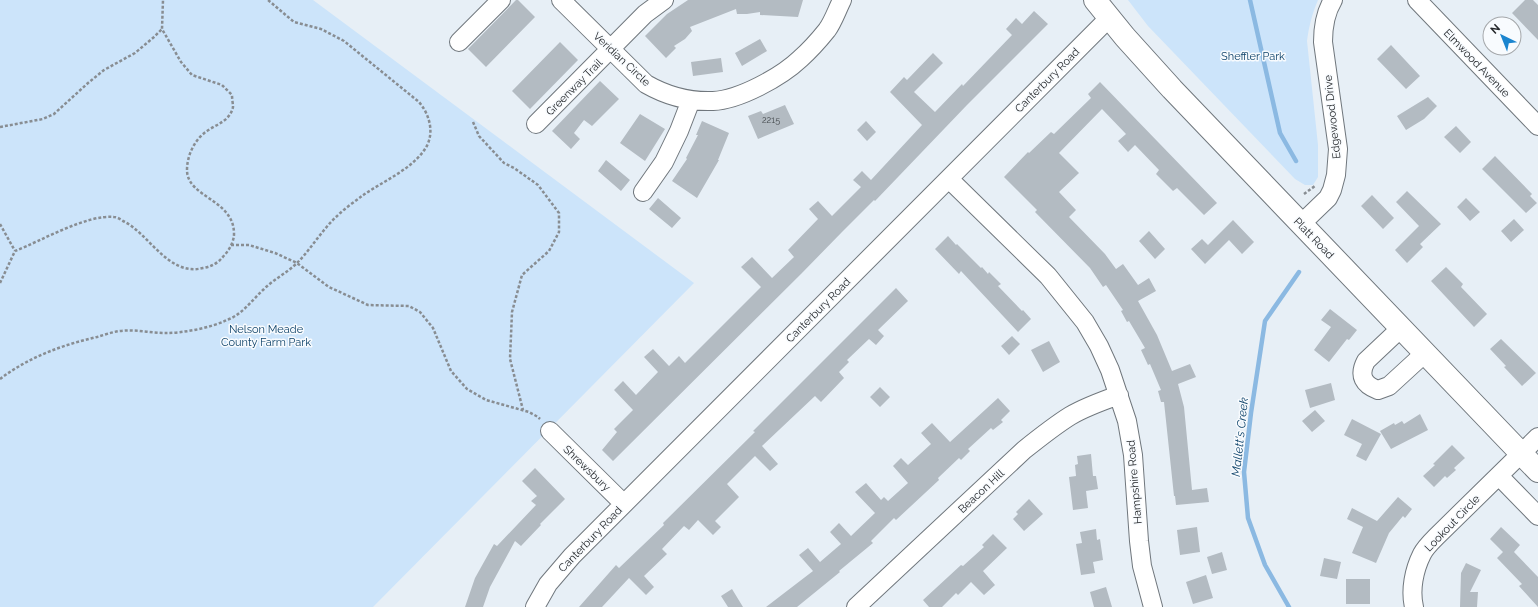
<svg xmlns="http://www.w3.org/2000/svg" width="1538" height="607" font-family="Raleway,sans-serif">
	<rect width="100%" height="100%" fill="#e7eff6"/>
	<!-- green -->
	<path fill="#cce4fa" d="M0 0H313L694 283 373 607H0Z
		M1128 0H1318C1312 14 1309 26 1307 41L1318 145V177L1313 185H1305L1295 179 1148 26Z"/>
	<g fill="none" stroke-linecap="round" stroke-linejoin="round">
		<!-- stream -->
		<path stroke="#8bb9e2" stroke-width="4.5" d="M1250 0 1280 133 1296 161
			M1289 607 1265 565 1248 518 1244 472 1251 413 1265 321 1299 272"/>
	</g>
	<!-- building -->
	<path fill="#b3bbc2" d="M516 0H518L535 17 486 67 468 49Z
		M688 0H803L798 17 760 15V12L747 14H737L736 9 690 27 692 31 685 39 674 46 676 48 666 58 645 36 667 14Z
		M1525 0H1533L1538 5V40L1512 13Z
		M1034 11 1048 24 967 105 875 201 874 200 842 232 802 273 613 461 602 450 617 432 614 429 633 410 614 390 623 381 636 395 658 372 644 357 653 349 669 366 679 356 685 363 761 287 741 267 752 257 772 278 794 257 788 250 818 219 809 209 818 201 832 216 861 187 853 180 862 171 871 180 922 125 890 92 904 77 907 80 933 53 943 63 914 92 935 112 962 84 963 86 1012 35 1006 29 1016 18 1022 24Z
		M760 39 767 51 742 66 735 53Z
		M560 42 578 60 530 109 512 91Z
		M1391 45 1420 76 1406 89 1377 59Z
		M721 58 723 72 693 76 691 62Z
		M600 81 619 99 592 126 584 120 574 133 580 139 571 149 552 131Z
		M1100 82 1217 203 1204 215 1177 188 1173 191 1156 174 1159 170 1135 145 1128 152 1118 141 1126 134 1102 109 1059 153 1079 173 1059 192 1076 210 1069 217 1105 254 1116 269 1123 264 1138 285 1149 278 1156 291 1138 301 1157 335 1172 371 1190 364 1196 377 1178 384 1184 407 1192 490 1207 488 1209 502 1176 505 1175 496H1174L1164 402H1161L1158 391 1161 390 1150 364 1148 365 1141 350 1145 348 1129 321 1127 322 1121 311 1123 310 1106 285 1103 287 1090 268 1035 212 1037 210 1004 177 1028 152 1029 153 1051 132 1054 134 1091 98 1088 94Z
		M1428 97 1437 106 1424 119 1406 130 1397 116Z
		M785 105 794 124 758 139 748 116 761 111 763 114Z
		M640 114 665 129 645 161 620 143Z
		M702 121 729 133 718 160H719L697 198 672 181 687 159 686 158 698 135H696Z
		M866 121 876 132 867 141 857 130Z
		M1456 126 1471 142 1460 153 1444 137Z
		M1495 156 1532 194 1530 196 1537 203 1526 213 1482 169Z
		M606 160 630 180 621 191 598 171Z
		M1407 191 1441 224 1420 244 1423 247 1407 263 1395 250 1419 226 1396 202Z
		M1372 195 1394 218 1383 229 1361 206Z
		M658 198 681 218 672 228 649 209Z
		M1466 198 1480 212 1470 221 1457 207Z
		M1514 219 1524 230 1511 242 1501 231Z
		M1233 220 1254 242 1242 254 1229 240 1205 264 1191 249 1202 239 1208 245Z
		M1149 231 1165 249 1155 259 1139 241Z
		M948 236 956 245 957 244 981 268 982 267 988 274 989 272 1001 284 998 286 1022 311 1023 310 1031 319 1018 332 961 271 959 274 935 249Z
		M1446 267 1463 284 1461 287 1487 314 1474 327 1431 281Z
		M896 288 908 301 878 330 884 336 876 345 869 339 847 360 849 362 839 372 844 378 821 402 815 396 762 446 778 464 770 471 755 456 727 484 739 497 715 521 721 527 713 535 698 520 689 530 684 526 662 549 667 554 644 576 654 587 646 595 629 578 602 607H579L616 565 619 568 664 525 663 523 755 432 753 431Z
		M1330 309 1357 330 1349 340 1347 339 1329 362 1314 350 1331 327 1321 320Z
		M1012 336 1020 344 1009 355 1001 346Z
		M1501 339 1536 373 1522 386 1504 367 1506 366 1490 349Z
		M1049 341 1060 362 1043 372 1031 350Z
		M1331 383 1335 400 1310 408 1305 390Z
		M880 387 890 397 880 407 870 397Z
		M998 398 1010 411 1001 420 1003 422 993 430 991 428 968 449 970 451 961 460 959 458 938 478 939 480 896 520 894 518 871 541 873 543 839 571 840 572 797 607H766L813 571 799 555 808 548 820 562 841 544 830 532 839 523 851 536 875 513 855 492 866 483 881 500 884 497 888 501 908 483 893 466 901 458 908 465 931 444 921 433 932 423 950 442Z
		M1315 410 1325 421 1312 432 1302 421Z
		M1420 414 1428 430 1391 449 1380 431 1394 423 1395 425 1402 421 1404 424Z
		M1352 419 1381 434 1366 461 1356 456 1362 444 1344 435Z
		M1452 445 1465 458 1454 468 1456 470 1447 478 1445 476 1434 487 1423 476 1435 465 1433 464Z
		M1091 454 1093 476H1096L1098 489 1086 491 1088 508 1073 510 1069 477 1076 476 1075 465 1078 464 1077 456Z
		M535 468 565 499 540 524 541 525 521 546 515 541 490 587 483 607H465L475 578 494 544 497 546 536 505 531 501 537 496 522 481Z
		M1398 497 1412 509 1405 518 1403 516 1389 533 1376 563 1352 553 1363 527 1347 519 1352 508 1377 521Z
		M1029 499 1043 514 1024 531 1013 519 1018 514 1016 512Z
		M1197 527 1200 552 1180 555 1177 530Z
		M1501 527 1520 545 1514 552 1538 577V607L1519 586 1522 584 1497 558 1503 552 1490 539Z
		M1096 529 1097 540 1100 539 1103 560 1093 562 1095 573 1081 575 1076 544 1082 543 1080 532Z
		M993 534 1007 548 983 571 995 585 984 595 971 582 958 595 956 593 942 607H929L923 600 961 565 963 566 984 547 982 545Z
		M1222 552 1227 570 1212 574 1207 557Z
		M1324 558 1341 562 1337 579 1320 576Z
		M1466 563 1481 570 1470 592H1478L1477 607H1460L1461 573Z
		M1206 575 1213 598 1193 604 1186 582Z
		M1346 579H1370V604H1346Z
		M1106 587 1112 607H1094L1090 592Z
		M732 589 743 607H728L721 596Z"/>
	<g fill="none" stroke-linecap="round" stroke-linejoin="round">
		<defs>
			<path id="minor" d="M561 0 646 84C667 96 689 102 713 101 739 100 781 77 800 59 809 51 819 40 827 30 833 22 837 10 842 0
				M1417 0 1538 126
				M459 42 501 0
				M536 124 645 14 664 0
				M949 179 1048 276 1085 322 1099 346 1110 370 1127 421 1133 455 1139 541 1142 566 1153 607
				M643 192 664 162 679 131 691 100
				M1301 224 1328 198 1332 190 1336 175 1338 149 1323 42C1323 27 1325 13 1333 0
				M1401 328 1366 361C1358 376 1364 385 1378 390L1389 386 1425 353
				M550 431 624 504
				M1499 476 1538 516
				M535 607 548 584 572 556 1109 18
				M856 607 1024 450C1039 438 1054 426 1070 416 1085 407 1102 401 1119 395
				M1414 607C1410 590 1414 570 1422 554 1425 548 1431 542 1436 537L1538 437"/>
			<path id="major" d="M1095 0 1125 37 1172 89 1538 471"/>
		</defs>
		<!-- minor casing -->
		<use href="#minor" stroke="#70777d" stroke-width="20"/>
		<!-- major casing -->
		<use href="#major" stroke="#70777d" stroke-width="24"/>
		<!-- path -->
		<path stroke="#888d92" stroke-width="2.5" stroke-dasharray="3 2" stroke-linecap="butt" d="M473 122 479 136 504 163 514 168 538 185 559 213V232L549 251 522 275 512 312 510 359 523 410
			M0 127 43 119 54 114 88 83 104 70 135 53 154 37 162 29
			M1304 194 1315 186
			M0 224 15 251
			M231 245H249L275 253 297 263 329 287 368 305 409 306 420 312 433 328 451 371 467 389 486 400 529 412 538 417 540 419
			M0 283 15 251C41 241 87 214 114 217 117 217 120 219 123 221 149 233 168 277 203 268 209 267 214 265 219 261 226 254 233 246 234 235 235 199 187 198 187 170 187 155 195 139 207 131 217 124 230 121 233 107 233 104 232 99 232 95L222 85 192 75 181 62 162 29 163 0
			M0 379C29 357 62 345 97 337 104 335 112 332 120 331 135 329 150 333 165 333 184 333 210 328 227 320 243 314 252 300 264 289 274 279 287 273 297 263 311 249 322 230 336 217 344 209 354 202 362 196 383 181 411 170 425 149 435 134 430 115 419 102L344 41 321 29 294 22 268 0"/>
		<!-- minor -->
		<use href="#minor" stroke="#fff" stroke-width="18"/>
		<!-- major -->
		<use href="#major" stroke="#fff" stroke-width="22"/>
	</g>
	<g text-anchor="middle" stroke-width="3" stroke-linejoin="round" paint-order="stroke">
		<!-- number labels -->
		<g font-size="9" fill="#484d51">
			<text x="771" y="123">2215</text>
		</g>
		<!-- park labels -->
		<g font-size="11" fill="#0d4269" stroke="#f8fbfe">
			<text x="1253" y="60">Sheffler Park</text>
			<text x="266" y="333">Nelson Meade<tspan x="266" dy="13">County Farm Park</tspan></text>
		</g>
		<!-- street labels -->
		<g font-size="11" fill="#25282b" stroke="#f8fbfe">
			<text transform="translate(622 59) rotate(43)" y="4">Veridian Circle</text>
			<text transform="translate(1477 63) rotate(46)" y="4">Elmwood Avenue</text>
			<text transform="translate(1047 80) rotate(-45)" y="4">Canterbury Road</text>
			<text transform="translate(574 87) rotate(-45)" y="4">Greenway Trail</text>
			<text transform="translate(1332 117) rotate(-96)" y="4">Edgewood Drive</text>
			<text transform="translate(1314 238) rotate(46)" y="4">Platt Road</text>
			<text transform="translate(818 310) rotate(-45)" y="4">Canterbury Road</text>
			<text transform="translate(587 468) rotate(44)" y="4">Shrewsbury</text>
			<text transform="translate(1134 482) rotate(-95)" y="4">Hampshire Road</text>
			<text transform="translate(981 491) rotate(-43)" y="4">Beacon Hill</text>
			<text transform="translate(1452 523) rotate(-46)" y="4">Lookout Circle</text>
			<text transform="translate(590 539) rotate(-46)" y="4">Canterbury Road</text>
		</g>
		<!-- water labels -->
		<g font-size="12" font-style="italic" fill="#0f446b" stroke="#f8fbfe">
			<text transform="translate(1240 437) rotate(-84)" y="4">Mallett's Creek</text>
		</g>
	</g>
	<!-- north arrow -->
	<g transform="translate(1502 36) rotate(317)"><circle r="19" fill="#f8fbfe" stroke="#a4a7aa"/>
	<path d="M0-3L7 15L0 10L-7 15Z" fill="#1b85cf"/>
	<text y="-6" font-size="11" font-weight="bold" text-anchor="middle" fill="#25282b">N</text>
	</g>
</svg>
